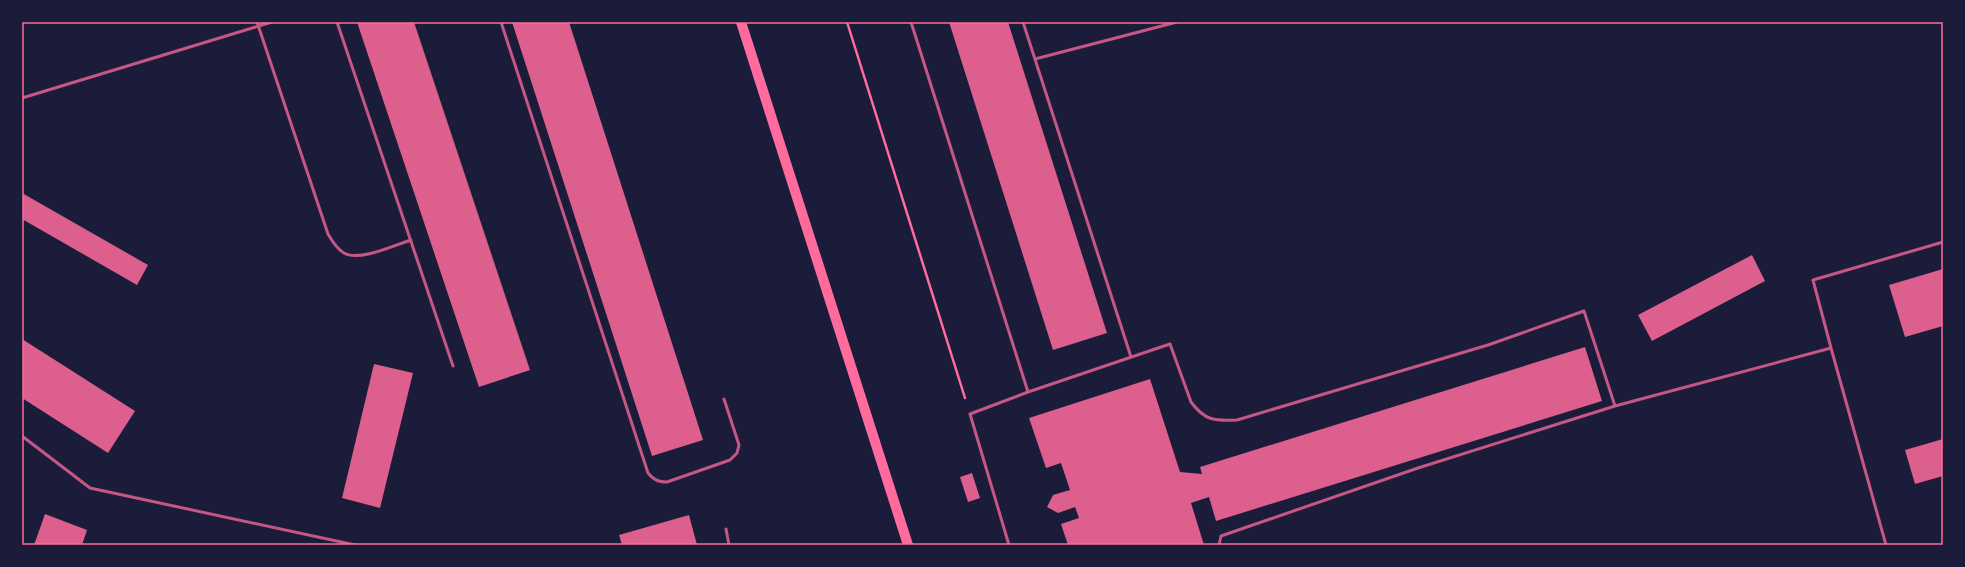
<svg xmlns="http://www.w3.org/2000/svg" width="1965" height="567" font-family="Mulish,sans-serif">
	<rect width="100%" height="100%" fill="#1b1b3a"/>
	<!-- building -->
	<path fill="#dd5f8e" d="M357 22H414L530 370 479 387Z
		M512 22H569L703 440 652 456Z
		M949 22H1008L1107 333 1053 350Z
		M22 193 148 265 137 285 22 219Z
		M1752 255 1765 281 1652 341 1638 315Z
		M1943 269V326L1905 337 1889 285Z
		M22 339 135 411 108 453 22 398Z
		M1585 347 1602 401 1216 521 1209 497 1191 503 1204 545H1068L1061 524 1079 518 1075 507 1058 513 1047 507 1053 495 1070 490 1061 463 1046 468 1029 418 1150 379 1180 472 1202 474 1200 467Z
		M374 364 413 373 380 508 342 498Z
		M1943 439V476L1915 484 1905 450Z
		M972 473 980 498 968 502 960 477Z
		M45 514 87 530 82 545H34Z
		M689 515 697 545H622L619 535Z"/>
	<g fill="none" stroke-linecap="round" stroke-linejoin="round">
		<!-- path -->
		<path stroke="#ff6b9d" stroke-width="2.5" d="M847 22 965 398"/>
		<!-- service -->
		<path stroke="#c65784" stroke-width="3" d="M257 22 328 234C332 241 337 249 344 253 359 262 395 245 411 240
			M337 22 453 366
			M501 22 648 473C654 480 658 482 667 482L730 460 737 453 739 445 724 399
			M911 22 1028 392
			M1023 22 1131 357
			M1035 59 1177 22
			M22 98 272 22
			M1831 348 1813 280 1943 242
			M22 436 90 488 355 545
			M726 529 729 545
			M1009 545 970 414 1028 392 1170 344 1191 402C1205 421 1215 421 1237 420L1488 345 1584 311 1615 406
			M1219 545 1221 536 1418 468 1615 406 1831 348 1886 545"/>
		<!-- primary -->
		<path stroke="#ff6b9d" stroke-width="10" d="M741 22 908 545"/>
	</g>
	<!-- border -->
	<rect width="1965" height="567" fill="none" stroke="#1b1b3a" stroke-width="46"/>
	<rect x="23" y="23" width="1919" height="521" fill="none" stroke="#ff6b9d" stroke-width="1.5"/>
</svg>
